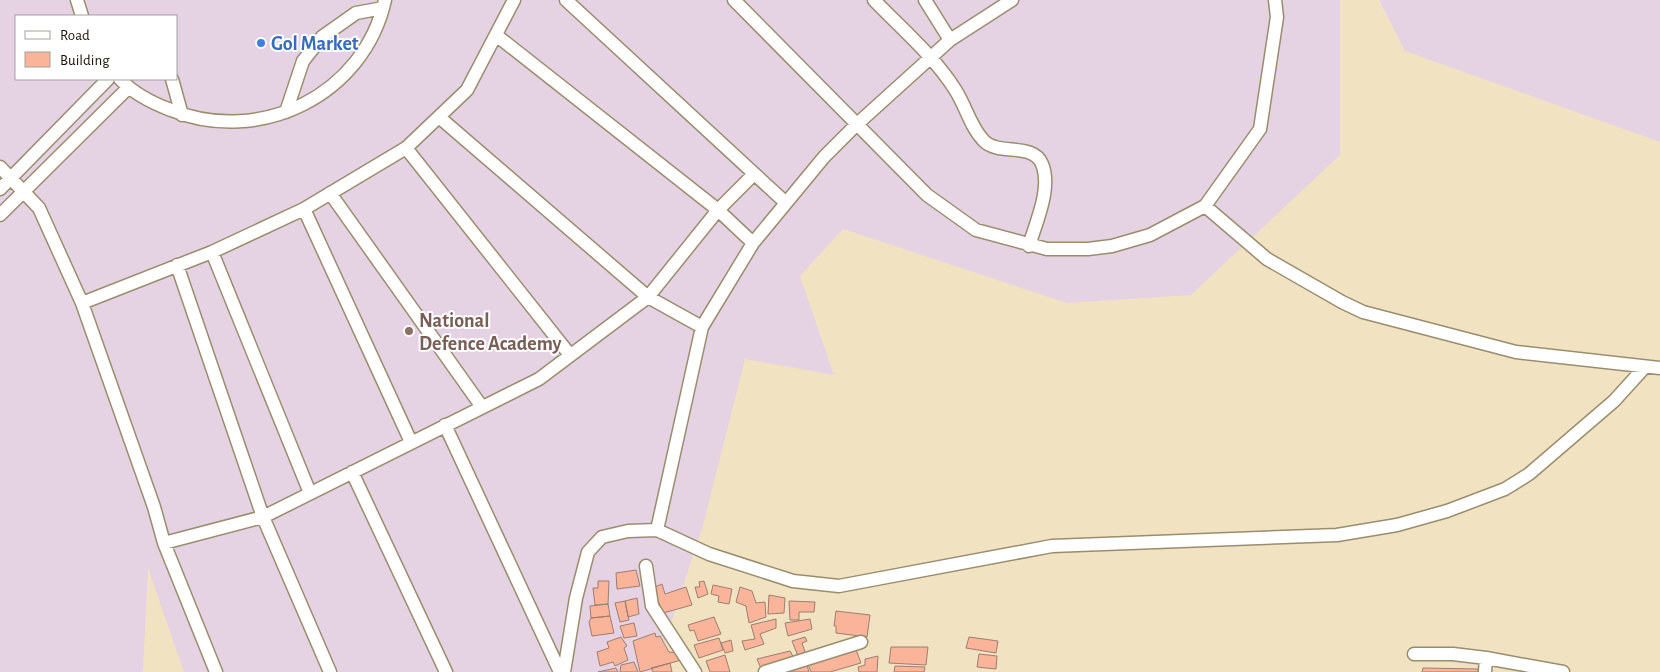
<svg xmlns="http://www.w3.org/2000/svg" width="1660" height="672" font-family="'Alegreya Sans',sans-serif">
	<rect width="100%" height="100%" fill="#f1e3c1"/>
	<!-- education -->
	<path fill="#e5d3e4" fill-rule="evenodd" d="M0 0H1340V155L1191 295 1067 303 843 229 800 276 834 375 745 359 703 525 655 672H184L148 568 143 672H0ZM16 16H176V79H16Z
		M1379 0H1660V142L1405 51Z"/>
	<!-- building -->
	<path fill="#f9b49a" stroke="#9f7d70" d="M636 570 640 586 617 589 616 573Z
		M598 581H609L608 604 595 605 593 588H598Z
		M704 581 708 594 698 598 695 587H700L699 582Z
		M662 584 665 594 686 587 692 605 663 613 653 588Z
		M713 585 732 589 729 604 718 602 719 596 711 594Z
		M740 587 752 591 756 603 765 602 766 617 749 623 746 606 736 602Z
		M769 595 785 598 784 613 768 614Z
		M637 598 639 614 628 617 625 601Z
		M625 601 629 620 620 622 615 603Z
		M789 601 815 602 814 612H799V620H790Z
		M608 604 610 616 591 618 590 606Z
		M836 611 870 615 867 637 836 633V626H834Z
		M610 616 614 633 592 636 589 622 591 618Z
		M714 617 721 634 698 641 694 630 690 631 688 625Z
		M776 619V628L760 634 764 644 745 650 742 641 755 639 751 625Z
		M810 619 812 629 788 636 785 623Z
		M634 623 637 636 624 638 620 626Z
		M655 633 656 637 660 636 669 652 678 653 681 660 640 672 633 641Z
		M621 637 627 646 624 648 628 660 615 666 613 662 600 666 597 652 609 648 607 642Z
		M805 637 807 641 802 643 805 652 798 656 792 641Z
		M969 637 998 641 996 653 966 648Z
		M719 638 723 650 699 658 694 645Z
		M731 640 733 651 725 653 721 643Z
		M855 647 861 663 830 672H811L808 664Z
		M891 647H928L926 665 889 663Z
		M790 651 795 660 762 671 757 659Z
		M979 654 997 656 996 669 977 667Z
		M725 655 730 672H710L706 661Z
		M878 656 877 672H859L858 667 865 665V659Z
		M634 662 638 672H620L621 665Z
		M806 662 809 672H785Z
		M670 663 672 672H653L651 668Z
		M895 666 925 667 924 672H894Z
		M616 668 618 672H598Z
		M1423 668 1478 669V672H1422Z"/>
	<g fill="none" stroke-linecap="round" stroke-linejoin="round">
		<defs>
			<path id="minor" d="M77 0 82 16
				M566 0 786 203
				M734 0 927 195 976 230 1047 249H1088L1112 246 1150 235 1205 206 1260 129 1277 17 1275 0
				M874 0C902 29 935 57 956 91 966 107 971 128 984 141 999 156 1033 142 1042 164 1052 188 1036 222 1029 246
				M925 0 950 40
				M496 35 718 210 753 243
				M120 79C134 94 152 103 171 110 260 146 364 95 385 0
				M172 79 182 115
				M286 112 303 61 322 37 356 13 383 8
				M439 117 648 297 702 327
				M406 148 570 355
				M0 167 39 208 82 303 154 507 164 543 216 672
				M0 189 108 79
				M330 193 482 407
				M1205 206 1267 259 1342 302 1363 312 1516 352 1660 368
				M304 209 411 442
				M0 215 128 88
				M212 252 310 493
				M177 265 263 517 330 672
				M82 303 212 252 304 209 406 148 467 90 514 0
				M445 425 560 672
				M352 472 446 672
				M657 530 702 327 753 243 824 157 856 125 950 40 1012 0
				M164 543 263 517 539 379 648 297 718 210 754 174
				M646 566 652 606 695 672
				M1414 654H1453L1486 658
				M564 672 576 598 588 552 602 537 628 531 657 530 709 554 793 581 839 586 1052 546 1337 535 1397 525 1447 511 1505 489 1529 474 1614 401 1644 368
				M765 672 861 642
				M1485 672 1486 658 1563 672"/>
		</defs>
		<!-- minor casing -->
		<use href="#minor" stroke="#9a8d6e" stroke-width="15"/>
		<!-- minor -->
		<use href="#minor" stroke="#fff" stroke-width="12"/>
	</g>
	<!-- markers -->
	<circle fill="#3f7fe0" stroke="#fff" stroke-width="2" cx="261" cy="43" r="5"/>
	<circle fill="#8d6e63" stroke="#fff" stroke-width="2" cx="409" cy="331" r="5"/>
	<g text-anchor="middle" stroke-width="4" stroke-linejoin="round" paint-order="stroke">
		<!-- shop labels -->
		<g font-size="20" font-weight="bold" fill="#366cbe" stroke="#fff" text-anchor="start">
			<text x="271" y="50">Gol Market</text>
		</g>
		<!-- education labels -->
		<g font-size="20" font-weight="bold" fill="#785e54" stroke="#fff" text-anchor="start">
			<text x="419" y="327">National<tspan x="419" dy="23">Defence Academy</tspan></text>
		</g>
	</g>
	<!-- legend -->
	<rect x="15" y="15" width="162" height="65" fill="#ffffff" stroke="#a3a19d"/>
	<rect x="25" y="31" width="25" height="8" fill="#ffffff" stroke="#a3a19d"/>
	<text x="60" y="40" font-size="15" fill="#1a1509">Road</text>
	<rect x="25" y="52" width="25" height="15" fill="#f9b49a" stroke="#a3a19d"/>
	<text x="60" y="65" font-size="15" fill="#1a1509">Building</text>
</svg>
